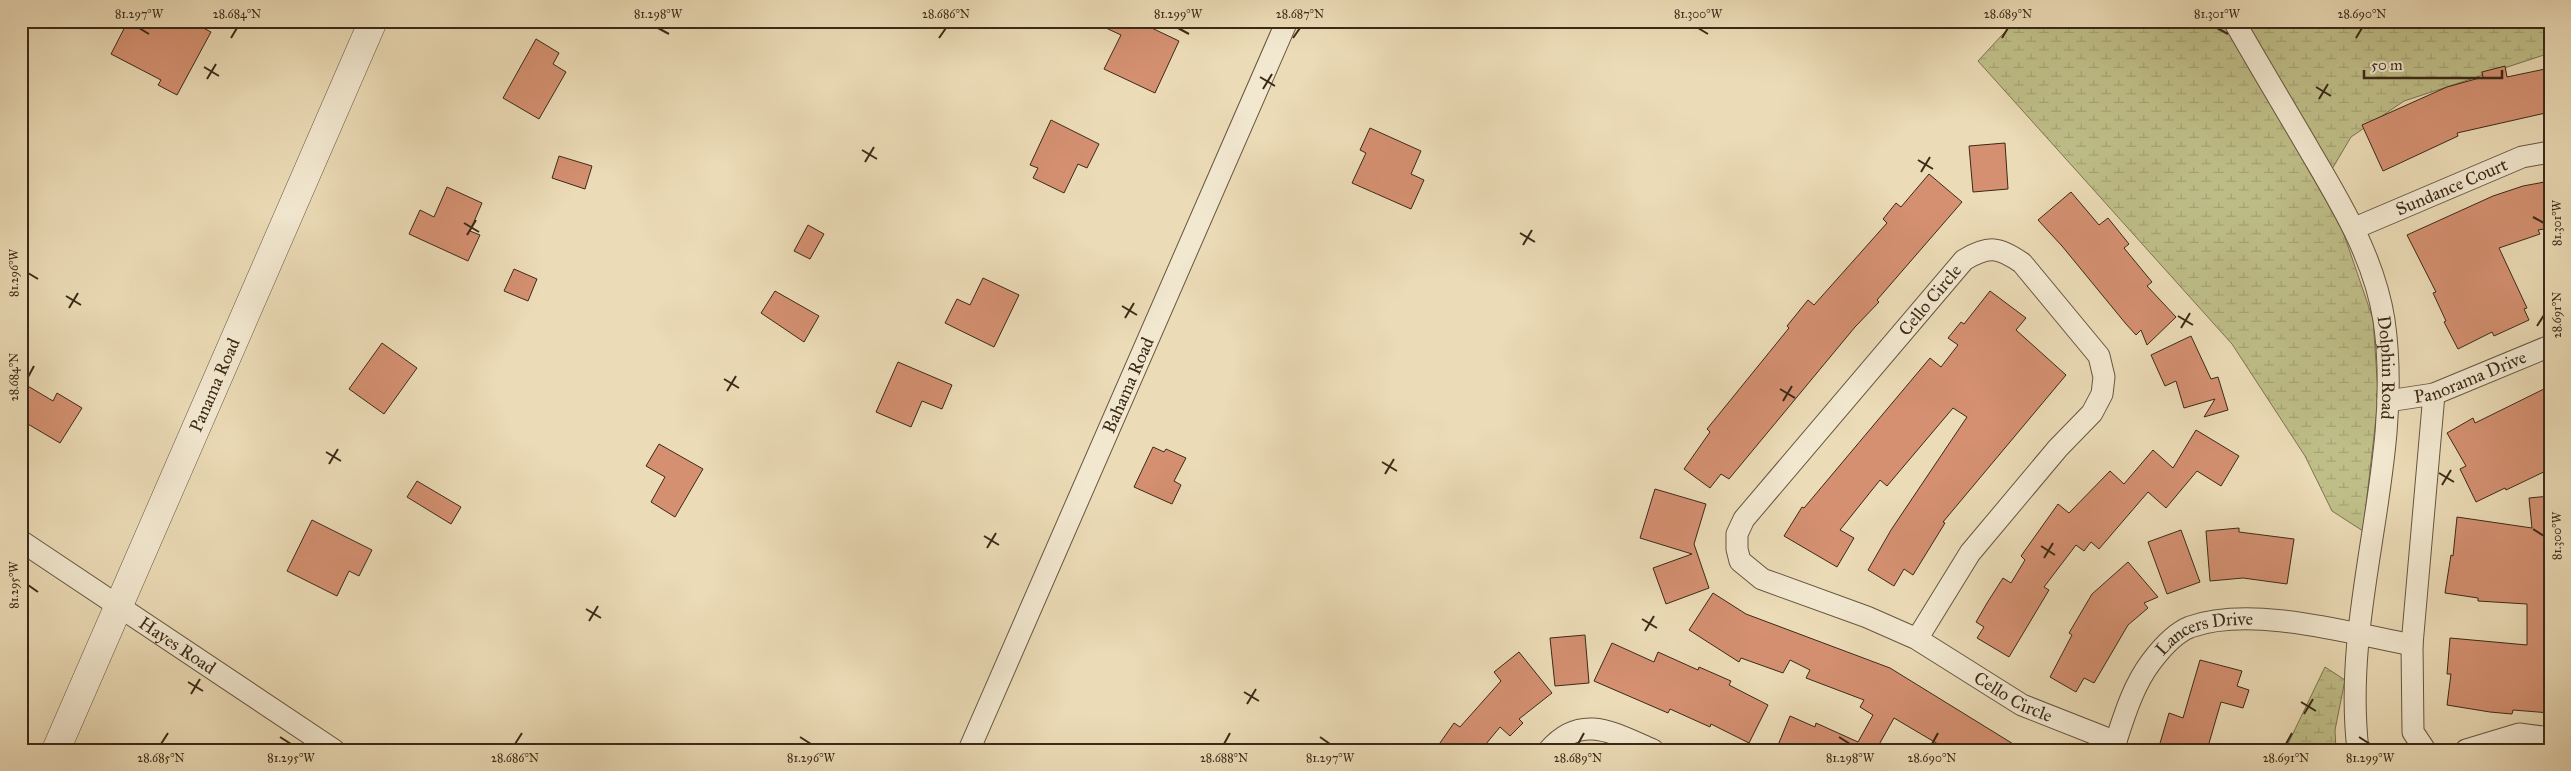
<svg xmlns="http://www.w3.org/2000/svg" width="2571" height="771" font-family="'IM FELL Great Primer',serif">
	<defs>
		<pattern id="wetland-marsh" width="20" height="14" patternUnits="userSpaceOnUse" patternTransform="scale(1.25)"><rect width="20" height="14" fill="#bfbe88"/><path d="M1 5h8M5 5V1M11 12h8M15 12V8" fill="none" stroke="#a5a375"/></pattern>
	</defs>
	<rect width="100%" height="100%" fill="#ebdbb6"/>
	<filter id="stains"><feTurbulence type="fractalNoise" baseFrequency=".004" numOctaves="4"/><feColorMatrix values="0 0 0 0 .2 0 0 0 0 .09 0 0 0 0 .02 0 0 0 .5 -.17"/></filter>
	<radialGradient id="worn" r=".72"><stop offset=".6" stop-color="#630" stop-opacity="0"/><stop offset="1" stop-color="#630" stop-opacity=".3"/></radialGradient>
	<!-- wetland -->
	<path fill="url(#wetland-marsh)" stroke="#7d7450" d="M2015 21H2223L2339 220 2373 319 2378 393 2376 394 2378 401 2363 531 2332 511 2305 456 2232 344 1978 61Z
		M2245 21H2550V53L2404 101 2351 137 2332 169Z
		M2325 667 2345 680 2335 730 2336 750H2285Z"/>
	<!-- building -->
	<path fill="#d49071" stroke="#3b2a17" d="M128 21H134L148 28 152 21H190L211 32 177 95 158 85 161 80 111 54Z
		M1091 21H1137L1179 41 1155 93 1104 69 1121 35Z
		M536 39 559 53 553 64 566 72 539 119 503 98Z
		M2505 66 2507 77 2550 68V112L2457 133 2458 136 2383 171 2362 125 2447 87 2483 77 2482 72Z
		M1051 120 1099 144 1087 168 1078 164 1064 193 1033 178 1038 168 1030 165Z
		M1370 128 1421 151 1411 174 1424 180 1411 209 1352 183 1366 153 1360 150Z
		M2005 143 2008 189 1973 192 1969 146Z
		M559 156 592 166 585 189 552 178Z
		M1929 174 1962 202 1877 300 1879 302 1855 327 1729 479 1721 474 1710 488 1684 469 1710 432 1707 429 1789 328 1787 326 1808 300 1814 305 1887 223 1883 219 1896 203 1901 207Z
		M2550 181V228L2538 230 2540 234 2499 248 2527 308 2524 309 2529 320 2494 336 2492 332 2458 349 2444 322 2446 321 2433 293 2436 292 2407 235 2493 196 2523 186Z
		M447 187 482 203 470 231 480 235 468 261 409 234 420 210 434 217Z
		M2071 192 2099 225 2108 218 2129 244 2124 248 2152 282 2147 286 2176 317 2147 345 2141 330 2136 335 2126 324 2062 246 2038 220Z
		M808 225 824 234 810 259 794 251Z
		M514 269 537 279 528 301 504 291Z
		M983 278 1019 295 994 347 945 323 957 299 970 305Z
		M775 291 819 316 804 342 761 313Z
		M1990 291 2026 318 2016 330 2066 375 1943 522 1945 523 1913 575 1904 569 1894 586 1868 570 1891 530 1967 417 1953 408 1887 486 1880 480 1840 530 1854 538 1837 567 1784 536 1802 507 1804 508 1930 358 1941 367 1958 345 1948 338 1961 322 1964 324Z
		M2191 336 2211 379 2218 377 2228 410 2204 417 2215 399 2184 408 2176 381 2165 386 2151 355Z
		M382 343 417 368 384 414 349 389Z
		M898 362 952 385 942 409 922 401 911 427 876 412Z
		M21 382 53 401 57 393 82 408 60 443 21 420Z
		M2550 386V469L2506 490 2505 488 2476 502 2460 469 2466 466 2447 433 2473 418 2475 423Z
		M2196 430 2239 456 2221 486 2197 471 2166 508 2148 492 2099 549 2091 542 2084 551 2076 545 2044 587 2049 590 2009 657 1977 638 1984 627 1976 622 1987 603 2003 578 2011 583 2025 560 2021 556 2058 504 2069 513 2110 471 2124 484 2153 450 2173 468Z
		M659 444 703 469 675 517 651 502 665 477 646 466Z
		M1153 447 1164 452 1166 449 1186 458 1174 481 1181 485 1172 504 1134 487Z
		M417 481 461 507 451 524 407 497Z
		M1655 489 1706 504 1694 544 1709 588 1666 604 1653 568 1692 554 1640 538Z
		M2550 496V713L2513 710 2512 714 2490 712 2447 705 2451 674H2447L2450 638 2527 645V604L2478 601V598L2445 593 2451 555 2453 556 2457 517 2532 528 2529 498Z
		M312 520 372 550 359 576 349 571 337 596 287 571Z
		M2239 528V532L2294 539 2287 584 2243 578 2210 581 2206 531Z
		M2181 530 2200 582 2167 594 2148 542Z
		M2128 562 2158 597 2144 603 2148 608 2128 625 2094 683 2084 678 2076 692 2050 677 2072 635 2069 633 2092 594Z
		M1713 593 1746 614 1890 668 2023 750H1948L1894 718 1876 750H1776L1790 716 1815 727 1816 723 1858 742 1873 715 1860 707 1864 700 1806 678 1810 670 1790 660 1783 673 1741 658 1739 662 1689 630Z
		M1585 635 1589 683 1555 686 1550 638Z
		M1612 643 1654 662 1658 652 1698 670 1699 667 1731 681 1729 685 1768 705 1749 743 1711 724 1710 727 1670 709 1668 713 1594 681Z
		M1519 652 1552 693 1519 719 1523 723 1510 736 1500 727 1481 750H1435L1454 723 1460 727 1501 681 1494 672Z
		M2200 660 2242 671 2237 686 2249 690 2243 708 2221 702 2207 750H2158L2169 713 2183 718Z"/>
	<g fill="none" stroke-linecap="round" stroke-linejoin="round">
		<defs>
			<g id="minor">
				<path id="s1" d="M2234 21C2259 65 2285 108 2310 151 2341 204 2374 257 2384 320 2405 464 2341 606 2358 750"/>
				<path id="s2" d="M2355 228 2522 157 2550 152"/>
				<path id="s3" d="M2388 401 2434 394 2550 346"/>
				<path id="s4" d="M21 541 334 750"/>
				<path id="s5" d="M1917 639 1970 553 2058 448 2092 413 2102 394 2104 377 2099 356 2022 263C1999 247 1989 245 1964 260L1744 519 1737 534V549L1740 561 1762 579 1867 617 1917 639 2022 705 2116 742"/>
				<path id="s6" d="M969 750 1287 21"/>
				<path d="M1549 750C1582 712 1615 734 1653 750"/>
				<path id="s7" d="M2113 750C2123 720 2132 687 2151 662 2160 650 2175 633 2190 627 2252 605 2349 633 2412 645"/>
				<path d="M2425 750 2413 732 2412 645 2434 394"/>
				<path d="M2466 750 2519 734 2550 738"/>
			</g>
			<g id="tertiary">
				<path id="s8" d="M56 750 373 21"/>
			</g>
		</defs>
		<!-- minor casing -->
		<use href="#minor" stroke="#67563f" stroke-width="23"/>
		<!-- tertiary casing -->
		<use href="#tertiary" stroke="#67563f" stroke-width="29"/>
		<!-- minor -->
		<use href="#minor" stroke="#f2e8d0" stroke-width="21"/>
		<!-- tertiary -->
		<use href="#tertiary" stroke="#f2e8d0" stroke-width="28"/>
	</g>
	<!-- ticks -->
	<path fill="none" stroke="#3b2a17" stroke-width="2" d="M139 28 149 34M658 28 669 34M1178 28 1189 34M1698 28 1708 34M2217 28 2228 34M231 38 237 28M939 38 946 28M1293 38 1300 28M2002 38 2008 28M2356 38 2362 28M204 67 219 76M1260 77 1275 86M207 79 216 64M2316 87 2331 96M1263 89 1272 74M2319 99 2328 84M862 150 877 159M1918 160 1933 169M865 162 874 147M1921 172 1930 157M2533 217 2544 223M464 223 479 232M1520 233 1535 242M467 235 476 220M1523 245 1532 230M28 273 38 279M66 296 81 305M1122 306 1137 315M69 308 78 293M2178 316 2193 325M1125 318 1134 303M2537 326 2544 315M2181 328 2190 313M28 377 34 366M724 379 739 388M1780 389 1795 398M727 391 736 376M1783 401 1792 386M326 452 341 461M1382 462 1397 471M329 464 338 449M2439 473 2454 482M1385 474 1394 459M2442 485 2451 470M2533 529 2544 536M984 536 999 545M2041 546 2055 555M987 548 996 533M2044 558 2053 543M28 585 38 592M586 609 601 618M1642 619 1657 628M589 621 598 606M1645 631 1654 616M188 682 203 691M1244 692 1259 701M191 694 200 679M2301 702 2316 711M1247 704 1256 689M2304 714 2313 699M280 737 291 744M800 737 811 744M1320 737 1330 744M1839 737 1850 744M2359 737 2370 744M161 744 168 733M515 744 522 733M1224 744 1230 733M1578 744 1584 733M1932 744 1938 733M2286 744 2292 733"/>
	<g text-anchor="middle" stroke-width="4.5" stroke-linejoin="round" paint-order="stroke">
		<!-- street labels -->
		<g font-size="18" fill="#3b2a17" stroke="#f2e8d0">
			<text dy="6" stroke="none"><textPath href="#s2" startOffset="105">Sundance Court</textPath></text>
			<text transform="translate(1930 300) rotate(-50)" y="6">Cello Circle</text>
			<text dy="6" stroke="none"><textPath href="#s1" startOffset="384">Dolphin Road</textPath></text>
			<text dy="6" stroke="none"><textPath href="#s3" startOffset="86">Panorama Drive</textPath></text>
			<text dy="6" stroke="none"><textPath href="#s8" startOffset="398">Panama Road</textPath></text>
			<text dy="6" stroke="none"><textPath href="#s6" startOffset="398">Bahama Road</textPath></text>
			<text dy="6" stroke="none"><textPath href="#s7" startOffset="161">Lancers Drive</textPath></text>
			<text dy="6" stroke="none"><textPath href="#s4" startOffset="188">Hayes Road</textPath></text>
			<text dy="6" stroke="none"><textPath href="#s5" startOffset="1222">Cello Circle</textPath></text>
		</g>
	</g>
	<!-- margin -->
	<rect width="2571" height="771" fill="none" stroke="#ebdbb6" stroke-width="55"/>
	<!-- scale -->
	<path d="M2364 70v8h138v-8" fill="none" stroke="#3b2a17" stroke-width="2.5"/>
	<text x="2371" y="70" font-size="15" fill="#3b2a17" stroke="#f2e8d0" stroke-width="4" paint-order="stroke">50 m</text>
	<rect x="28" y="28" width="2516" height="716" fill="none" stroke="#3b2a17" stroke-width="2"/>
	<g font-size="12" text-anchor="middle" fill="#3b2a17">
		<text x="139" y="18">81.297°W</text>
		<text x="237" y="18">28.684°N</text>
		<text x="658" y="18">81.298°W</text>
		<text x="946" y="18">28.686°N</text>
		<text x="1178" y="18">81.299°W</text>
		<text x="1300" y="18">28.687°N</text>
		<text x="1698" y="18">81.300°W</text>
		<text x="2008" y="18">28.689°N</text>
		<text x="2217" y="18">81.301°W</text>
		<text x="2362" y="18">28.690°N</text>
		<text transform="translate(2557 223) rotate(-90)" y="4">81.301°W</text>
		<text transform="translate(14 273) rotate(-90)" y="4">81.296°W</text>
		<text transform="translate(2557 315) rotate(-90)" y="4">28.691°N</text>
		<text transform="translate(14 377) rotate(-90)" y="4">28.684°N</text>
		<text transform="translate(2557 536) rotate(-90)" y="4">81.300°W</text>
		<text transform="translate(14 585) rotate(-90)" y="4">81.295°W</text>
		<text x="161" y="762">28.685°N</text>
		<text x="291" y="762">81.295°W</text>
		<text x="515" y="762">28.686°N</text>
		<text x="811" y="762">81.296°W</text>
		<text x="1224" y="762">28.688°N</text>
		<text x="1330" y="762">81.297°W</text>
		<text x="1578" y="762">28.689°N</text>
		<text x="1850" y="762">81.298°W</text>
		<text x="1932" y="762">28.690°N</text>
		<text x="2286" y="762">28.691°N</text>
		<text x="2370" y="762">81.299°W</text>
	</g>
	<rect width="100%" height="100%" filter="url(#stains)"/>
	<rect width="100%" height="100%" fill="url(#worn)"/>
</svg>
